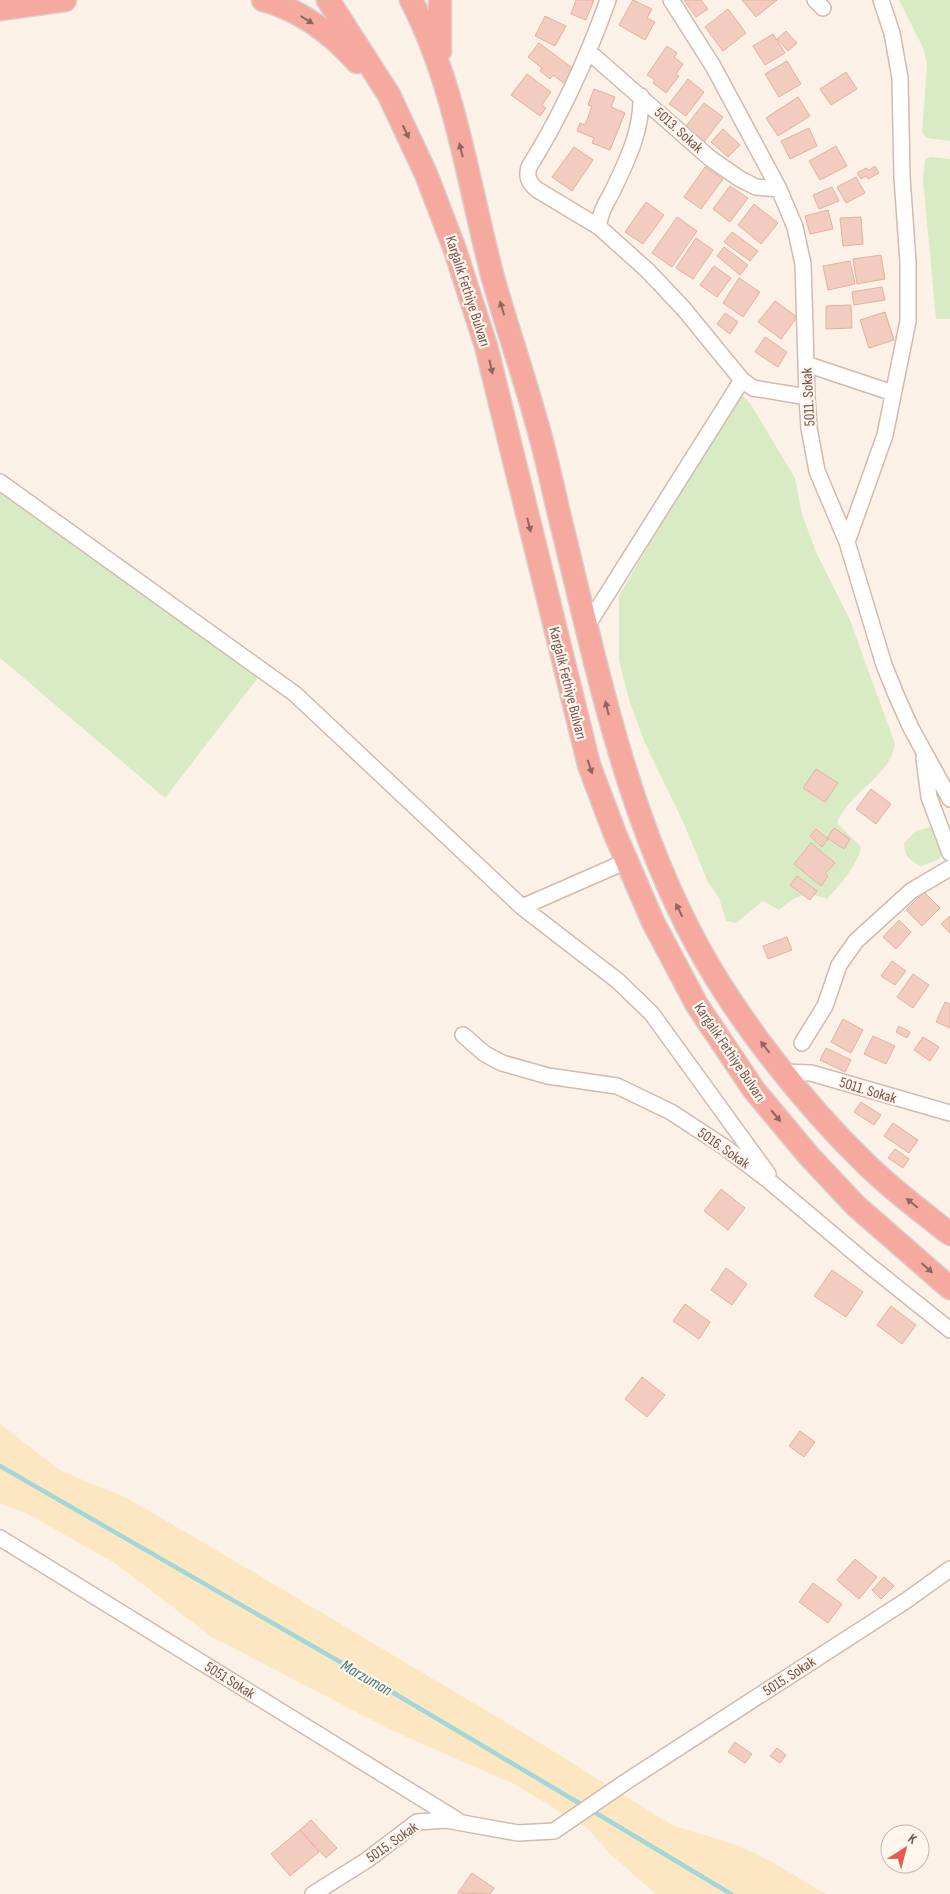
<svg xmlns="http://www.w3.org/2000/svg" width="950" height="1894" font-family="'Sofia Sans Condensed',sans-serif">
	<rect width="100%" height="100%" fill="#fcf1e7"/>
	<!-- green -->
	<path fill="#d9ebc5" d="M899 0H950V141L927 138 922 132 927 65 924 50Z
		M931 157 950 159V319H936L923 180 925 159Z
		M741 394 750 403 795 478 802 514 816 552 850 620 895 744C890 777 849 792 837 823L861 847C859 863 839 887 827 899 806 891 796 895 779 910L763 901 736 923 726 921 719 898 708 882 684 824 644 741 630 703 619 661V596L734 399Z
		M0 486 263 671 165 798 0 658Z
		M930 827 938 835 944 853 938 860 921 866C910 861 904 856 904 843L916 831Z"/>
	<!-- sand -->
	<path fill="#fce7c2" d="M0 1424 61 1471 125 1497 206 1544 519 1730 672 1825 737 1845 772 1862 826 1894H656L610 1854 588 1829 516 1785 393 1731 212 1637 116 1564 28 1514 0 1503Z"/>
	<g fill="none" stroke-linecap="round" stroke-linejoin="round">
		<!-- stream -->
		<path stroke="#a1d7d8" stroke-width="4.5" d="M0 1466 387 1689 584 1806
			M591 1810 731 1894"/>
	</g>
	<!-- building -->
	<path fill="#f2ccbf" stroke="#e5b09f" d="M576 0H594L586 20 571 14Z
		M633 0 652 9 647 18 655 22 645 40 619 25Z
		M684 0H701L708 9 696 17Z
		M742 0H777L756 17Z
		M728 9 746 33 723 51 705 27Z
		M545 16 566 26 555 46 535 36Z
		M786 31 797 43 788 51 777 39Z
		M773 34 785 53 765 65 753 46Z
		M539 43 575 70 565 84 553 75 550 79 540 71 542 68 528 57Z
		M667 46 677 53 674 57 683 64 676 74 679 76 666 93 653 83 655 80 647 75Z
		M787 61 801 84 779 97 765 74Z
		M846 72 857 89 831 105 820 89Z
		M527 74 551 92 542 105 546 108 540 116 511 95Z
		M688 79 704 92 686 116 669 104Z
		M594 89 615 97 611 107 625 113 610 150 592 143 594 138 577 131 580 123 585 125 592 106 588 105Z
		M798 97 810 116 778 136 766 118Z
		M704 103 723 117 704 142 685 127Z
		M809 128 817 146 790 159 781 141Z
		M723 129 740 145 728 157 711 142Z
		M836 146 847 166 820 180 809 161Z
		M574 147 593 160 572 191 552 177Z
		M875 166 879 173 868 179 866 176 861 179 857 173 866 168 869 170Z
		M705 167 723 179 701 209 684 197Z
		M856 177 865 193 846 203 837 187Z
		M730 186 748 198 730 222 713 209Z
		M832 187 839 201 819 209 813 195Z
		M646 202 664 215 643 244 625 232Z
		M754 204 778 223 761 244 738 225Z
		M828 210 833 229 810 234 805 216Z
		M677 217 697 231 672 267 652 253Z
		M861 217 863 244 843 246 840 218Z
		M732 232 758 251 750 261 724 242Z
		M696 238 713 250 693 279 676 268Z
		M724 247 748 265 740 275 717 256Z
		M881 255 885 279 857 284 853 259Z
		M850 261 855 284 828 290 823 266Z
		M714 266 731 278 717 297 700 285Z
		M739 278 760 292 743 317 723 303Z
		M882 287 885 300 854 305 852 292Z
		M775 301 797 317 781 339 758 322Z
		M851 305 852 328 826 329V306Z
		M885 312 894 340 869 348 860 320Z
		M725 313 738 322 730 334 717 324Z
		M765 337 787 352 778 367 755 352Z
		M816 769 838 783 825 802 803 788Z
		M871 789 891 804 876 824 856 809Z
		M834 828 850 839 844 849 827 838Z
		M816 829 828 839 822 847 810 836Z
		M811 843 835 863 825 874 828 876 821 886 794 864Z
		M797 876 817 891 810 900 790 885Z
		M924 892 940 908 922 926 906 910Z
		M950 916V933L941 924Z
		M899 920 911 932 896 949 883 937Z
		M787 937 792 950 768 959 763 946Z
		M892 961 906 971 895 985 881 976Z
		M913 974 929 985 913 1008 897 997Z
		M945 1002 950 1004V1028L936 1022Z
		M843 1019 863 1030 851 1053 831 1042Z
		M899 1026 910 1032 907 1038 896 1032Z
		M873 1036 895 1046 886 1064 864 1054Z
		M923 1037 939 1047 930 1061 914 1050Z
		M826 1048 851 1060 845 1072 820 1060Z
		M861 1102 881 1115 874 1125 854 1112Z
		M893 1123 918 1140 909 1153 884 1136Z
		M895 1149 909 1159 903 1168 888 1158Z
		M721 1189 745 1208 728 1230 704 1211Z
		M726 1268 747 1284 732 1305 711 1290Z
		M832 1270 863 1292 846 1317 814 1296Z
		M685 1304 710 1322 699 1339 673 1321Z
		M891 1306 916 1325 902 1344 877 1325Z
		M642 1377 665 1395 647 1417 625 1399Z
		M800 1431 815 1442 804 1457 789 1446Z
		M855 1559 877 1577 859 1599 837 1580Z
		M884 1577 894 1586 881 1599 872 1590Z
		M813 1583 842 1604 828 1623 799 1602Z
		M735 1742 752 1754 745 1763 728 1752Z
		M777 1748 786 1755 780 1763 770 1756Z
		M311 1820 337 1848 326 1858 300 1830Z
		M300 1830 319 1852 290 1876 271 1854Z
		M472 1873 494 1888 490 1894 458 1893Z"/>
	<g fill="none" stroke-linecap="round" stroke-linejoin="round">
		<defs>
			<path id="minor" d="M608 0C587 59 562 114 529 167 526 177 529 182 536 189L599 227 647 270 683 308 742 380 753 388 807 397
				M671 0 713 66 779 189 795 227 803 264 807 397 809 428 817 471 847 542 884 665 897 697 911 728 950 799
				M815 0 823 8
				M589 52 711 159 740 179 756 187 779 189
				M599 227C599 212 608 201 614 188 628 159 642 129 641 96
				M806 364 893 393
				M0 482 295 694 522 907 627 861
				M847 542 885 435 908 321V262L902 177 900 78 892 33 881 0
				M587 626 742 380
				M924 758 929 797 950 853
				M522 907 618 981 652 1014 768 1174
				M463 1035 485 1054 502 1063 548 1076 617 1086 671 1112 726 1148 768 1180 870 1266 950 1330
				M802 1043 825 1006 839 965 856 941 911 891 950 868
				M784 1072 811 1073 950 1113
				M0 1538 457 1820
				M313 1894 367 1860 417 1822 446 1820 518 1833 554 1831 627 1781 907 1600 950 1569"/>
			<path id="highway" d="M263 0C300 10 332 34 357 62
				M328 0 389 95 426 174 454 247 486 346 589 765 615 834 653 922 697 1005 754 1090 809 1156 856 1206 950 1288
				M411 0C455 84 469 187 493 278 506 324 522 370 535 417 545 450 552 484 560 518 596 663 625 812 697 945 737 1019 804 1104 865 1163 891 1189 921 1211 950 1234
				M440 0V51
				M0 9 65 0"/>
		</defs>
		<!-- minor casing -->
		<use href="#minor" stroke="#d1baaf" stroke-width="18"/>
		<!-- highway casing -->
		<use href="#highway" stroke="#d9cfcd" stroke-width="25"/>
		<!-- minor -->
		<use href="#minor" stroke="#fff" stroke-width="15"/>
		<!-- highway -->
		<use href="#highway" stroke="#f6a99e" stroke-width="22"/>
	</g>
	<!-- one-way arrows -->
	<defs><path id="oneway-solid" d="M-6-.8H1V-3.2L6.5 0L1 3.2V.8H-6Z" transform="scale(1.25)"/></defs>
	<g fill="#90665c">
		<use href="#oneway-solid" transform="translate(307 20) rotate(32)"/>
		<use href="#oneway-solid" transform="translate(406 132) rotate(65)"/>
		<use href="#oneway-solid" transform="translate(461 150) rotate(-104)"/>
		<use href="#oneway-solid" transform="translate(502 308) rotate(-107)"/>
		<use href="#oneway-solid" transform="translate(491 367) rotate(77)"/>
		<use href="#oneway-solid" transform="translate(529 525) rotate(76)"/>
		<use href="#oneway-solid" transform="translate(607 708) rotate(-104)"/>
		<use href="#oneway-solid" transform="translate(590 767) rotate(72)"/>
		<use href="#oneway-solid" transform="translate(679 910) rotate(-116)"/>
		<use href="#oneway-solid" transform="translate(765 1047) rotate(-127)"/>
		<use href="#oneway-solid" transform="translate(776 1116) rotate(50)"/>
		<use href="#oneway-solid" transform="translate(912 1203) rotate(-141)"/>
		<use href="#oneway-solid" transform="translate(927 1268) rotate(41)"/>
	</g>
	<g text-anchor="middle" stroke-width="4.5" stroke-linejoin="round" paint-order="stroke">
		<!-- street labels -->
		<g font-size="15" fill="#77554b" stroke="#fff6ee">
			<text transform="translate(679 130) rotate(42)" y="5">5013. Sokak</text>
			<text transform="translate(468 291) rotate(72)" y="5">Kargalık Fethiye Bulvarı</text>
			<text transform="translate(808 397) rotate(-93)" y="5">5011. Sokak</text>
			<text transform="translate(568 683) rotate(76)" y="5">Kargalık Fethiye Bulvarı</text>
			<text transform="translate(730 1052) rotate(56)" y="5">Kargalık Fethiye Bulvarı</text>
			<text transform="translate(868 1090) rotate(17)" y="5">5011. Sokak</text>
			<text transform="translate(724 1148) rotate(35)" y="5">5016. Sokak</text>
			<text transform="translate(789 1676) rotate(-33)" y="5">5015. Sokak</text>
			<text transform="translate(230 1680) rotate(32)" y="5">5051 Sokak</text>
			<text transform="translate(392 1842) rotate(-35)" y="5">5015. Sokak</text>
		</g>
		<!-- water labels -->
		<g font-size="16" font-style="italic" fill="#3e7a7c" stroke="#fff6ee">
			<text transform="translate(367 1677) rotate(30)" y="6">Marzuman</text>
		</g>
	</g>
	<!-- north arrow -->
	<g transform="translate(905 1849) rotate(36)"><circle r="24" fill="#fff6ee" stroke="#c9b6ad"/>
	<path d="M0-4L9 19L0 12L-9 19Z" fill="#e65a4c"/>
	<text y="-8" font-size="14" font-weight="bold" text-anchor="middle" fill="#77554b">K</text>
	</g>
</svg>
